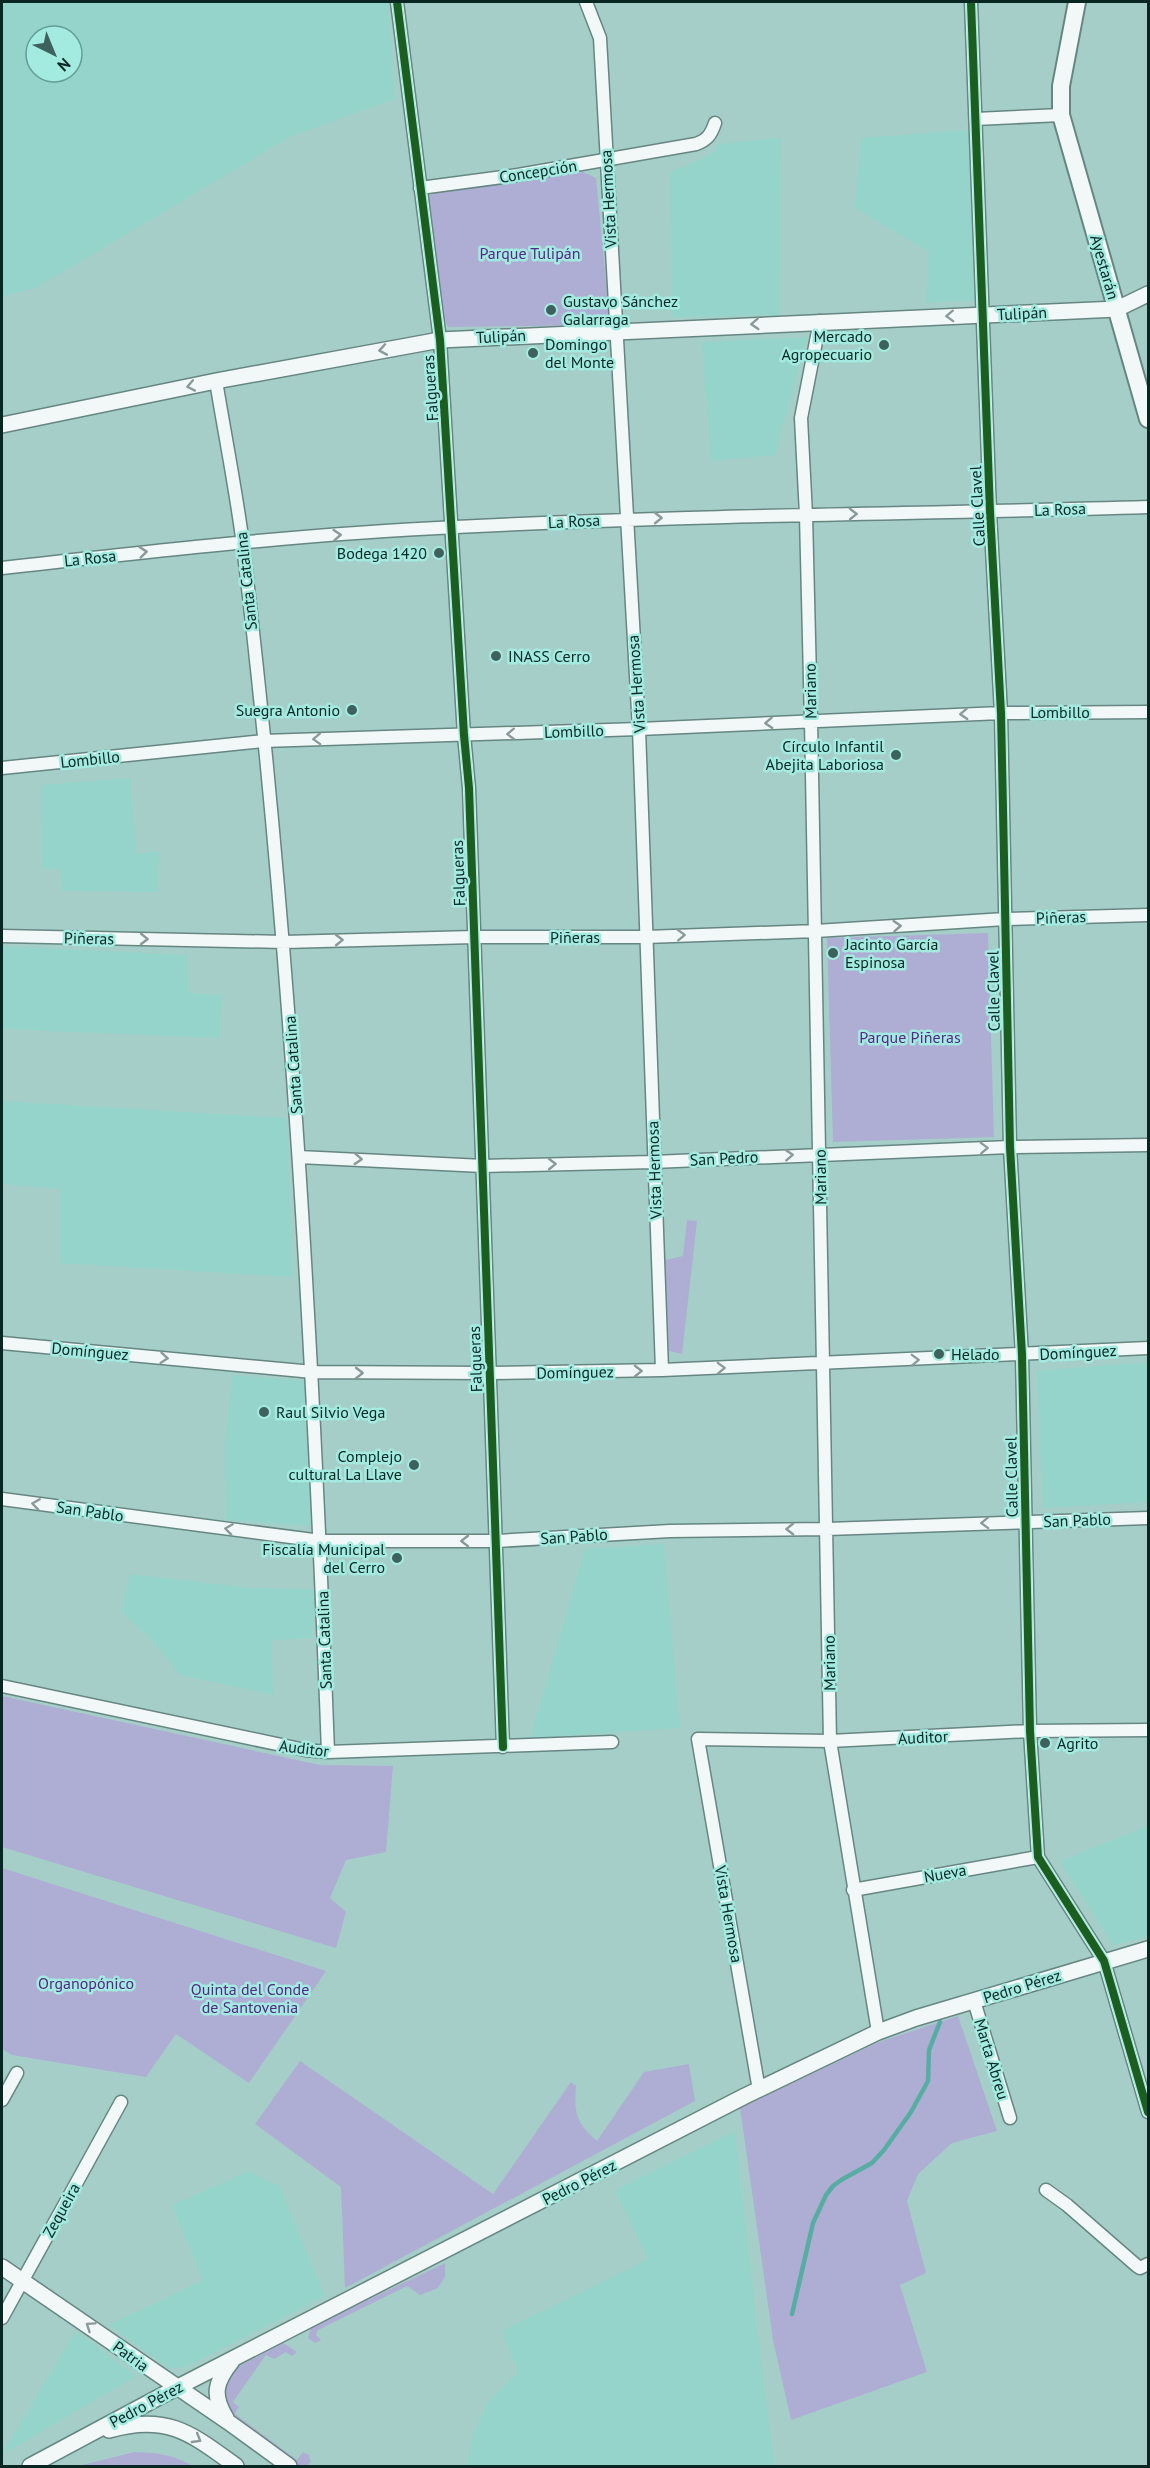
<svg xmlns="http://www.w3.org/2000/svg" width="1150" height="2468" font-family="'PT Sans',sans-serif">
	<rect width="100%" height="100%" fill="#a6cec8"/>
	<!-- built -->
	<path fill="#94d4ca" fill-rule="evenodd" d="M2 2H388L395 99 290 137 36 288 2 296ZM36 36H72V72H36Z
		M968 130 977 300 926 303 929 252 855 208 861 138Z
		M781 138 780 315 672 317 670 172 710 155 719 144Z
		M807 337 775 455 711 461 702 342Z
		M130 778 137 854 159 851 157 892 62 891 61 870 42 868 41 785Z
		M2 946 187 955 189 993 222 995 220 1038 2 1029Z
		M2 1101 287 1118 293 1277 60 1263V1189L2 1184Z
		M1148 1362V1502L1043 1508 1037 1371Z
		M232 1375 304 1381 311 1526 226 1520 225 1444Z
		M664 1544 680 1728 530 1738 585 1549Z
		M130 1574 249 1588 316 1589 312 1638 272 1640 273 1695 180 1675 154 1642 121 1612Z
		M1148 1826V1936L1113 1945 1060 1861Z
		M735 2131 761 2361 775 2466H466L473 2437 486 2404 518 2372 502 2331 648 2259 615 2190Z
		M249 2171 279 2186 325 2296 186 2367 169 2368 109 2325 203 2280 172 2205Z
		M76 2331 136 2376 2 2455 43 2385Z"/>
	<!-- green -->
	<path fill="#aeaed4" d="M583 172 596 178 609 313 601 325 448 327 443 317 426 200 431 194Z
		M988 933 994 1137 833 1142 827 938Z
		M687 1220 697 1221 682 1354 669 1351 665 1260 683 1256Z
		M2 1696 320 1765 393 1766 386 1852 346 1860 330 1898 346 1912 336 1948 2 1847Z
		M2 1868 326 1971 249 2083 176 2034 146 2077 12 2055 2 2049Z
		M958 2016 997 2131 952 2143 918 2174 907 2201 926 2273 900 2285 927 2372 791 2420 773 2340 740 2108 879 2042Z
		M300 2061 493 2194 571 2082 576 2086C574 2114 576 2122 597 2141L644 2072 689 2064 695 2101 345 2288 341 2187 255 2124Z
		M445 2263V2277L438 2288 420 2295 407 2286 318 2330 316 2335 321 2340 315 2343 308 2338 311 2327Z
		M283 2343 297 2352 292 2356 286 2352 274 2359 266 2355 233 2402 239 2407 235 2414 297 2460 303 2452 309 2455 311 2462 306 2466H299L232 2417 227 2410 222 2390 234 2369Z
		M134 2452C156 2452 174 2455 193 2466H78Z"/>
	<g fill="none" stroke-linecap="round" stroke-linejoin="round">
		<!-- stream -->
		<path stroke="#58ada3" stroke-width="4.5" d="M792 2314 813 2223 826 2195 833 2186 841 2180 872 2163 884 2150 911 2112 928 2081 929 2050 940 2022"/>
		<defs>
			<path id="minor" d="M397 2 440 340 464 735 469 788 503 1747
				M586 2 600 38 639 729 662 1370
				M971 2 990 512 1001 713 1010 1147 1022 1355 1030 1731 1038 1857 1104 1961 1148 2112
				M976 119 1061 115
				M420 188 518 175 696 144C707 140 711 135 715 123
				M820 321 801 418 806 515 811 721 830 1741 878 2032
				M216 381C225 436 236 490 243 545 291 946 313 1349 328 1752
				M2 568C153 551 304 534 456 527 687 515 918 514 1148 507
				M2 768 263 741 639 729 1001 713 1148 712
				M2 936 284 942 474 937H645L816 931 1005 919 1148 915
				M299 1157 483 1166 653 1162 1010 1147 1148 1145
				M2 1343 313 1372 489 1373 662 1370 1148 1348
				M2 1499 321 1541H497L670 1531 827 1529 1148 1518
				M2 1686 305 1750 328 1752 612 1742
				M853 1890 1038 1857
				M974 2001 1010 2118
				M759 2090 698 1739 830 1741 1030 1731 1148 1730
				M2 2100 17 2073
				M1046 2190 1067 2205 1137 2266 1140 2268 1148 2264
				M2 2318 121 2102"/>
			<path id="tertiary" d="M2 425 216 381 440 340 1117 309 1148 294
				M2 2267 227 2421 289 2466
				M226 2418C212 2395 215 2382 232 2361
				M109 2430C167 2413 192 2434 236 2466
				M30 2466 176 2388 745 2096 878 2032 916 2018 1148 1949"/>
			<path id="secondary" d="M1077 2 1061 86V115L1148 419"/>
		</defs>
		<!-- minor casing -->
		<use href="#minor" stroke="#668682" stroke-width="15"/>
		<!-- tertiary casing -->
		<use href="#tertiary" stroke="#668682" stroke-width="18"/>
		<!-- secondary casing -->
		<use href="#secondary" stroke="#668682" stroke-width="20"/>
		<!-- minor -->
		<use href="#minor" stroke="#f2f8f7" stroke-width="12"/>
		<!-- tertiary -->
		<use href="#tertiary" stroke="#f2f8f7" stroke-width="15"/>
		<!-- secondary -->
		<use href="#secondary" stroke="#f2f8f7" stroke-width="16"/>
		<defs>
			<path id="cycleway" d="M397 2 440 340 464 735 469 788 503 1747
				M971 2 990 512 1001 713 1010 1147 1022 1355 1030 1731 1038 1857 1104 1961 1148 2112"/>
		</defs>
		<!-- cycleway casing -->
		<use href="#cycleway" stroke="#a3ebe1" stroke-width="11"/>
		<!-- cycleway -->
		<use href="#cycleway" stroke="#1b5e20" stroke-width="8"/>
	</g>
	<!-- one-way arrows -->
	<defs><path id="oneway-chevron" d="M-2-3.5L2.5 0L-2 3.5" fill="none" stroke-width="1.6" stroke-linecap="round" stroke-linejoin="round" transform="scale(1.5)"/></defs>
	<g stroke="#899a98">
		<use href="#oneway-chevron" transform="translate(950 316) rotate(178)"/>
		<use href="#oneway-chevron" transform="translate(755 324) rotate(177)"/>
		<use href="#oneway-chevron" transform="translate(383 350) rotate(170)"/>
		<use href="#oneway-chevron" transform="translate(191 386) rotate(169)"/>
		<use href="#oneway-chevron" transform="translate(853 514) rotate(-1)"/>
		<use href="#oneway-chevron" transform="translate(658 518) rotate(-1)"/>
		<use href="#oneway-chevron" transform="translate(337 535) rotate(-4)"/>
		<use href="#oneway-chevron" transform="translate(143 552) rotate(-6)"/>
		<use href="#oneway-chevron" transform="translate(964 714) rotate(177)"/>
		<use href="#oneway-chevron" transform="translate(769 723) rotate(177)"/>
		<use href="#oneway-chevron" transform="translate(511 734) rotate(178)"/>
		<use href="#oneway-chevron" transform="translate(317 739) rotate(178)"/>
		<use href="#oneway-chevron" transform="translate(897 926) rotate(-4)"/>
		<use href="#oneway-chevron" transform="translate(681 935) rotate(-2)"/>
		<use href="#oneway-chevron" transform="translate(144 939) rotate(1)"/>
		<use href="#oneway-chevron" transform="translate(339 940) rotate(-1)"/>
		<use href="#oneway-chevron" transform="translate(984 1148) rotate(-2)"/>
		<use href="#oneway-chevron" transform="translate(789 1155) rotate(-3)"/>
		<use href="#oneway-chevron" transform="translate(358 1159) rotate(3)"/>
		<use href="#oneway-chevron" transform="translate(552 1164) rotate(-1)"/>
		<use href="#oneway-chevron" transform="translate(164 1358) rotate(5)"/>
		<use href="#oneway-chevron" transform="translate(915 1360) rotate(-2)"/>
		<use href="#oneway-chevron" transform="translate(721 1368) rotate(-2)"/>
		<use href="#oneway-chevron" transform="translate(638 1371) rotate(-1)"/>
		<use href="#oneway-chevron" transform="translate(359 1373)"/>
		<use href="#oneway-chevron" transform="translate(36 1504) rotate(-172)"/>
		<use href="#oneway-chevron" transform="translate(985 1523) rotate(178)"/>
		<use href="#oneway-chevron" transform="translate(229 1529) rotate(-172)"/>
		<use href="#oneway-chevron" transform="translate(790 1529) rotate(179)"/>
		<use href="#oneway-chevron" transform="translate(465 1541) rotate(180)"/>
		<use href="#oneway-chevron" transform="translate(90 2326) rotate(-146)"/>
		<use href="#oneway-chevron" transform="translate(197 2439) rotate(31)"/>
	</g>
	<!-- markers -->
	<g fill="#3f615d" stroke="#a3ebe1" stroke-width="2">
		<circle cx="551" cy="310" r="6"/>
		<circle cx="884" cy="345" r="6"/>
		<circle cx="533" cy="353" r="6"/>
		<circle cx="439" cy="553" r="6"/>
		<circle cx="496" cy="656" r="6"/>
		<circle cx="352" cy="710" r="6"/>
		<circle cx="896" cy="755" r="6"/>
		<circle cx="833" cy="953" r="6"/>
		<circle cx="939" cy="1354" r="6"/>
		<circle cx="264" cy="1412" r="6"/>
		<circle cx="414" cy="1465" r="6"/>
		<circle cx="397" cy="1558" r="6"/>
		<circle cx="1045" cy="1743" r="6"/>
	</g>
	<g text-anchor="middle" stroke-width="5" stroke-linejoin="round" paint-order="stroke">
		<!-- street labels -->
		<g font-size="16" fill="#082723" stroke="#a3ebe1">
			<text transform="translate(538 171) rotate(-9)" y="6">Concepción</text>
			<text transform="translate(608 199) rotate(-93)" y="6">Vista Hermosa</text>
			<text transform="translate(1105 267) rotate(74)" y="6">Ayestarán</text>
			<text transform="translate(1022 313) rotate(-3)" y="6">Tulipán</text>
			<text transform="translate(501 336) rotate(-3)" y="6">Tulipán</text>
			<text transform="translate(430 388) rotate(-94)" y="6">Falgueras</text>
			<text transform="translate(977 506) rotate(-93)" y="6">Calle Clavel</text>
			<text transform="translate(1060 509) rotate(-2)" y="6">La Rosa</text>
			<text transform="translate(574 521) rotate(-3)" y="6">La Rosa</text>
			<text transform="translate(90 558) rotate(-6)" y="6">La Rosa</text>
			<text transform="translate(246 581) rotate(-96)" y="6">Santa Catalina</text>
			<text transform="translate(636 684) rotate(-94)" y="6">Vista Hermosa</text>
			<text transform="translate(810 691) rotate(-91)" y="6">Mariano</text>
			<text x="1060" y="718">Lombillo</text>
			<text transform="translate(574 731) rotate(-2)" y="6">Lombillo</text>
			<text transform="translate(90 759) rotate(-6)" y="6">Lombillo</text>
			<text transform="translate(458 873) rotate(-92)" y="6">Falgueras</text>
			<text transform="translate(1061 917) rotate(-2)" y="6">Piñeras</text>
			<text x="575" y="943">Piñeras</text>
			<text transform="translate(89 938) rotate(1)" y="6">Piñeras</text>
			<text transform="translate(993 991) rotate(-91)" y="6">Calle Clavel</text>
			<text transform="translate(293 1065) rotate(-94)" y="6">Santa Catalina</text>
			<text transform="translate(724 1158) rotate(-3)" y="6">San Pedro</text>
			<text transform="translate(654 1170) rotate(-92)" y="6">Vista Hermosa</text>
			<text transform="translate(820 1177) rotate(-91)" y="6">Mariano</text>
			<text transform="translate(90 1351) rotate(5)" y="6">Domínguez</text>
			<text transform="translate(1078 1352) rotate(-3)" y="6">Domínguez</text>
			<text transform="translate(475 1359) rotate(-92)" y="6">Falgueras</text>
			<text transform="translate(575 1372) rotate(-1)" y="6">Domínguez</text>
			<text transform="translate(1011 1477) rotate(-91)" y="6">Calle Clavel</text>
			<text transform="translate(90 1511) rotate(8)" y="6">San Pablo</text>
			<text transform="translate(1077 1520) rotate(-2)" y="6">San Pablo</text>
			<text transform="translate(574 1536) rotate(-4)" y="6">San Pablo</text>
			<text transform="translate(324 1640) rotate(-92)" y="6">Santa Catalina</text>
			<text transform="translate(829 1663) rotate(-91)" y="6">Mariano</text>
			<text transform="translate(923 1737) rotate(-3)" y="6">Auditor</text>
			<text transform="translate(304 1748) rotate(7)" y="6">Auditor</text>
			<text transform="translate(945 1873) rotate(-10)" y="6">Nueva</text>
			<text transform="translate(729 1914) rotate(80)" y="6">Vista Hermosa</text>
			<text transform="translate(1022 1986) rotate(-17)" y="6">Pedro Pérez</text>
			<text transform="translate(992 2059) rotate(73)" y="6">Marta Abreu</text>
			<text transform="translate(579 2182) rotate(-27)" y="6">Pedro Pérez</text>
			<text transform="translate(61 2210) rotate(-61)" y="6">Zequeira</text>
			<text transform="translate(131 2356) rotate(36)" y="6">Patria</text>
			<text transform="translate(146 2404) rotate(-28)" y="6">Pedro Pérez</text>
		</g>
		<!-- park labels -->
		<g font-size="16" fill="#572684" stroke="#a3ebe1">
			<text x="530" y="259">Parque Tulipán</text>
			<text x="910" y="1043">Parque Piñeras</text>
			<text x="86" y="1989">Organopónico</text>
			<text x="250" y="1995">Quinta del Conde<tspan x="250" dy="18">de Santovenia</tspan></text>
		</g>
		<!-- poi labels -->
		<g font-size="16" fill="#082723" stroke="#a3ebe1" text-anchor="start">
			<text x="563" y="307">Gustavo Sánchez<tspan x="563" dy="18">Galarraga</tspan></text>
			<text x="872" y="342" text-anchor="end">Mercado<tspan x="872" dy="18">Agropecuario</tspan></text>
			<text x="545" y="350">Domingo<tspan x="545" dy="18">del Monte</tspan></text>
			<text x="427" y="559" text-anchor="end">Bodega 1420</text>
			<text x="508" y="662">INASS Cerro</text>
			<text x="340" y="716" text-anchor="end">Suegra Antonio</text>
			<text x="884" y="752" text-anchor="end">Círculo Infantil<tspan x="884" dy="18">Abejita Laboriosa</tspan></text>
			<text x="845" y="950">Jacinto García<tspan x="845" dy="18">Espinosa</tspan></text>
			<text x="951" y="1360">Helado</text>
			<text x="276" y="1418">Raul Silvio Vega</text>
			<text x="402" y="1462" text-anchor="end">Complejo<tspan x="402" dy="18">cultural La Llave</tspan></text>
			<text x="385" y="1555" text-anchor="end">Fiscalía Municipal<tspan x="385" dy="18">del Cerro</tspan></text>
			<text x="1057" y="1749">Agrito</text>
		</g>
	</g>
	<!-- border -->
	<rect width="1150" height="2468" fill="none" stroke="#082723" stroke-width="6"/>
	<!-- north arrow -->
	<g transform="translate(54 54) rotate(137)"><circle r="28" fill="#a3ebe1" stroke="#659d95" stroke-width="1.5"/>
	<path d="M0-4.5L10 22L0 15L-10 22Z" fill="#3f615d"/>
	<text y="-9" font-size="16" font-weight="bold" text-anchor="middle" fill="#082723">N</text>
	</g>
</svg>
